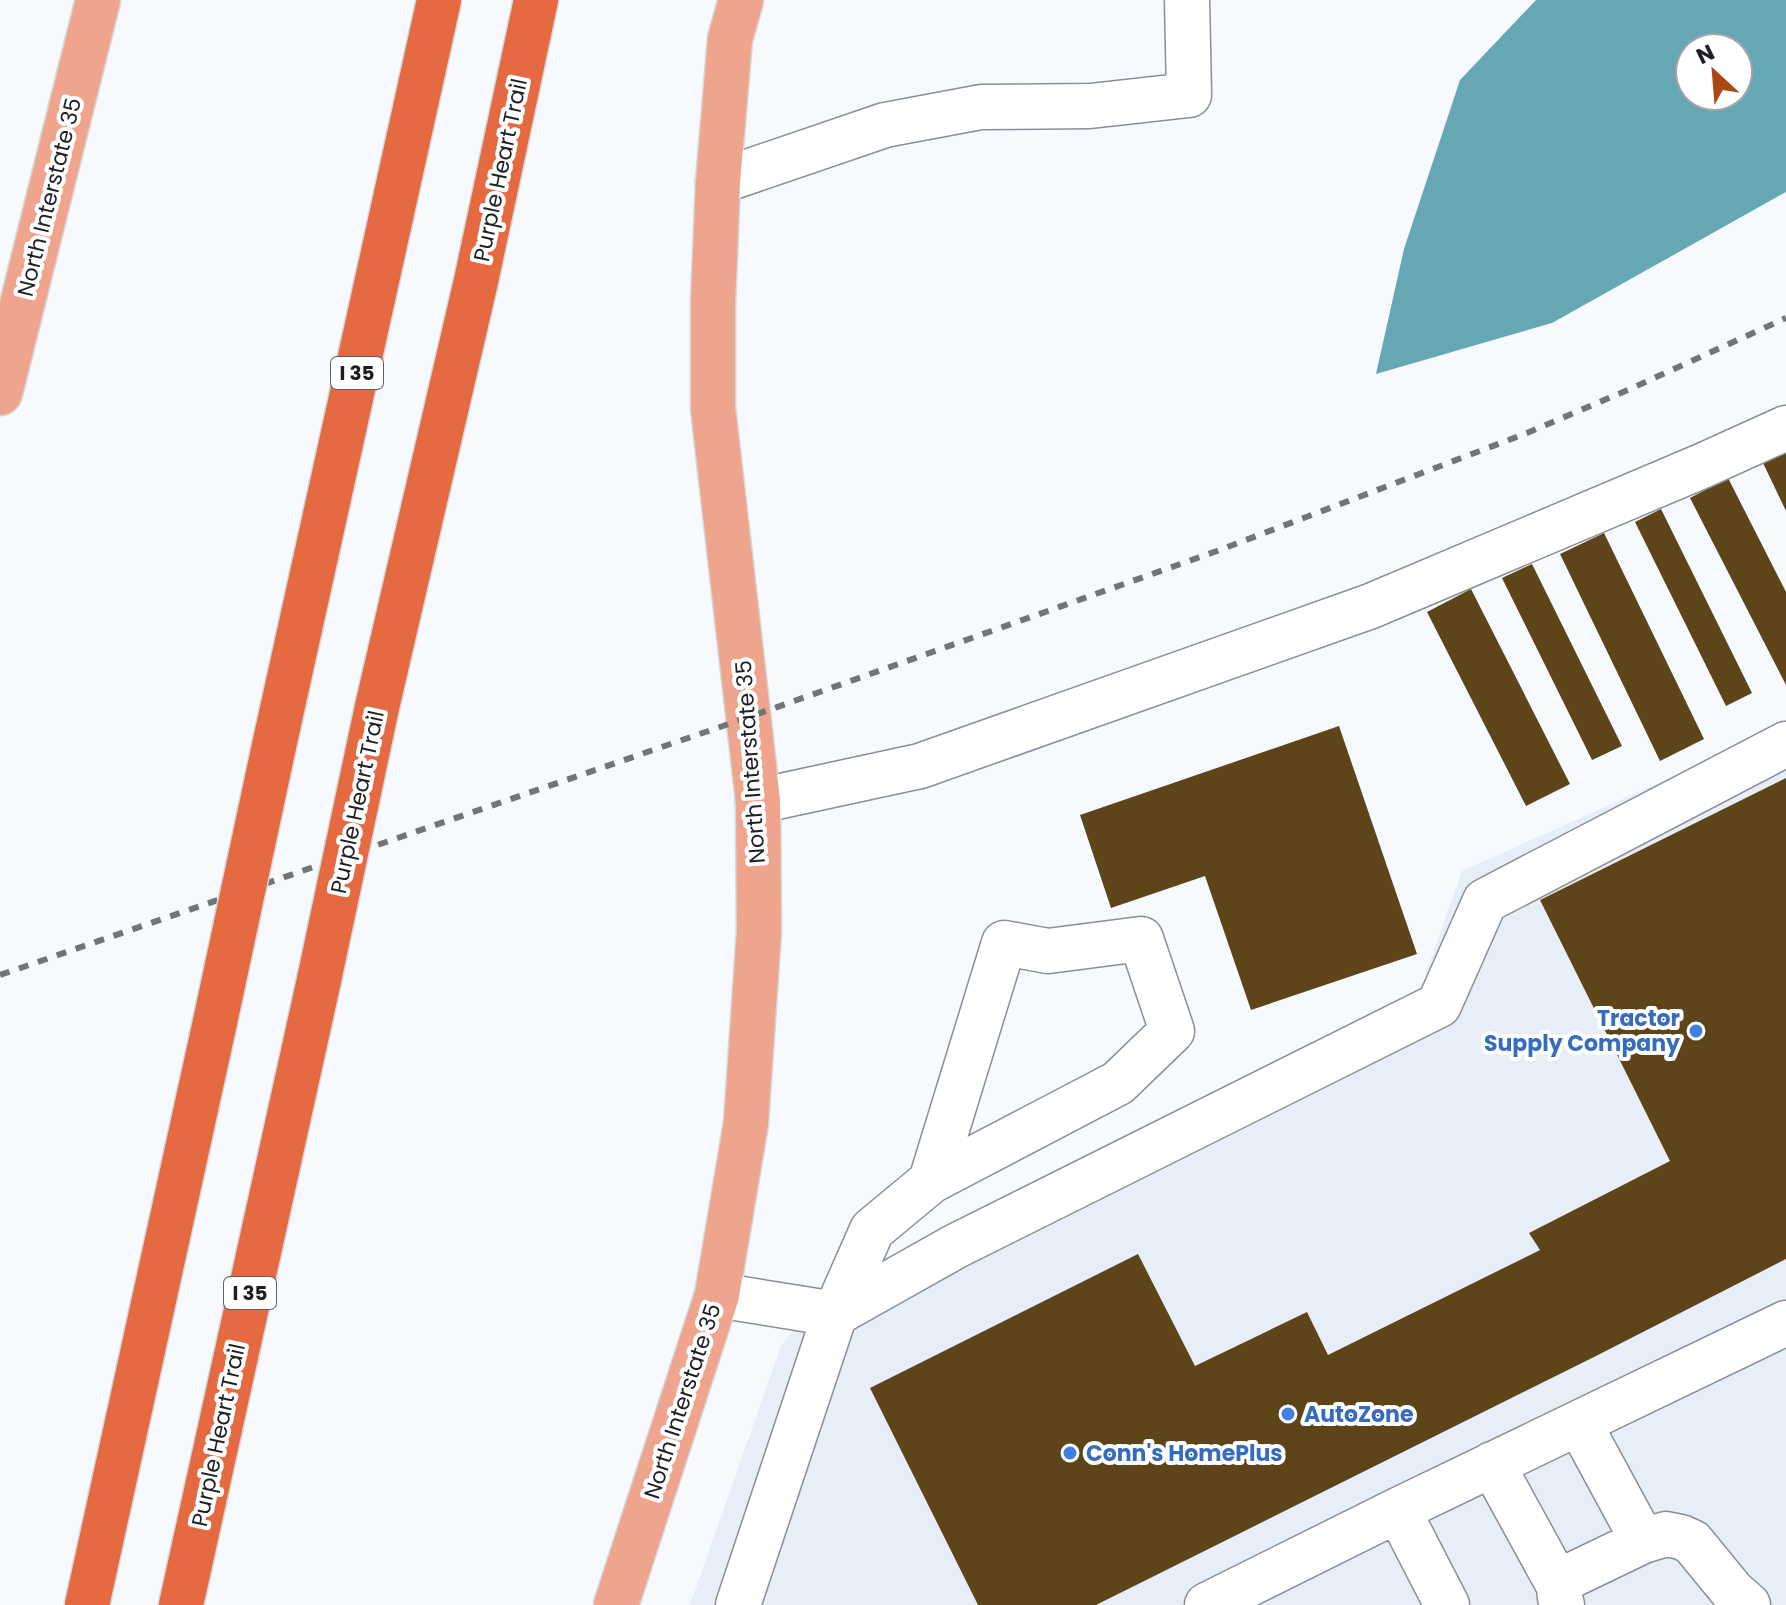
<svg xmlns="http://www.w3.org/2000/svg" width="1786" height="1605" font-family="Poppins,sans-serif">
	<rect width="100%" height="100%" fill="#f6f9fd"/>
	<!-- built -->
	<path fill="#e7eef8" d="M1786 726V1605H690L781 1346 824 1290 1419 993 1462 871Z"/>
	<!-- water -->
	<path fill="#65a7b2" fill-rule="evenodd" d="M1536 0H1786V192L1552 323 1376 374 1404 249 1460 80ZM1690 48H1738V96H1690Z"/>
	<!-- building -->
	<path fill="#5e4419" d="M1786 452V511L1763 463Z
		M1728 478 1786 592V685L1690 498Z
		M1661 509 1752 693 1726 706 1635 522Z
		M1604 533 1704 739 1660 761 1560 554Z
		M1532 564 1622 746 1592 760 1502 578Z
		M1471 589 1570 784 1526 806 1427 612Z
		M1339 726 1417 954 1251 1010 1205 876 1111 908 1080 815Z
		M1786 778V1259L1594 1357 1096 1605H978L870 1388 1138 1254 1195 1366 1307 1312 1328 1355 1540 1250 1529 1233 1670 1161 1540 900Z"/>
	<g fill="none" stroke-linecap="round" stroke-linejoin="round">
		<defs>
			<path id="minor" d="M718 182 885 125 981 107 1090 106 1189 95 1187 0
				M758 801 920 766 1371 606 1702 466 1786 428
				M717 1295 835 1314 956 1246 1439 1005 1485 901 1786 744
				M1579 1423 1643 1541
				M1492 1464 1559 1586
				M1398 1510 1447 1605
				M738 1605 835 1314 872 1230 931 1181 1004 943 1048 951 1141 939 1172 1031 1118 1083 931 1181
				M1207 1605 1398 1510 1786 1323
				M1562 1605C1558 1593 1558 1588 1566 1578L1643 1541 1666 1534 1681 1537 1692 1542 1733 1592 1748 1605"/>
			<path id="major" d="M0 393 98 0
				M616 1605 717 1295 746 1123 759 931 758 801 713 408V303L718 182 730 39 741 0"/>
			<path id="highway" d="M377 707 476 281 536 0
				M274 746 439 0
				M87 1605 215 1022
				M181 1605 319 980"/>
		</defs>
		<!-- minor casing -->
		<use href="#minor" stroke="#898f98" stroke-width="47"/>
		<!-- major casing -->
		<use href="#major" stroke="#d6d7d7" stroke-width="47"/>
		<!-- highway casing -->
		<use href="#highway" stroke="#d6d7d7" stroke-width="47"/>
		<!-- minor -->
		<use href="#minor" stroke="#fff" stroke-width="44"/>
		<!-- major -->
		<use href="#major" stroke="#efa58d" stroke-width="44"/>
		<!-- highway -->
		<use href="#highway" stroke="#e56941" stroke-width="44"/>
		<!-- rail -->
		<path stroke="#717478" stroke-width="6" stroke-dasharray="10 10" stroke-linecap="butt" d="M0 975 749 717 1217 551 1527 433 1630 389 1786 318"/>
		<defs>
			<path id="highway-bridge" d="M319 980 377 707
				M215 1022 274 746"/>
		</defs>
		<!-- highway-bridge casing -->
		<use href="#highway-bridge" stroke="#d6d7d7" stroke-width="47" stroke-linecap="butt"/>
		<!-- highway-bridge -->
		<use href="#highway-bridge" stroke="#e56941" stroke-width="44"/>
	</g>
	<!-- markers -->
	<g fill="#3f7fe0" stroke="#fff" stroke-width="3">
		<circle cx="1696" cy="1031" r="8"/>
		<circle cx="1288" cy="1414" r="8"/>
		<circle cx="1070" cy="1453" r="8"/>
	</g>
	<g text-anchor="middle" stroke-width="8" stroke-linejoin="round" paint-order="stroke">
		<!-- shield labels -->
		<g fill="#fff" stroke="#616265" stroke-width="2">
			<rect x="331" y="357" width="52" height="32" rx="6"/>
			<rect x="224" y="1277" width="52" height="32" rx="6"/>
		</g>
		<g font-size="20" font-weight="bold" fill="#1d1f23">
			<text x="357" y="380">I 35</text>
			<text x="250" y="1300">I 35</text>
		</g>
		<!-- street labels -->
		<g font-size="22" fill="#1d1f23" stroke="#fff">
			<text transform="translate(500 170) rotate(-78)" y="8">Purple Heart Trail</text>
			<text transform="translate(49 197) rotate(-76)" y="8">North Interstate 35</text>
			<text transform="translate(750 762) rotate(-94)" y="8">North Interstate 35</text>
			<text transform="translate(357 802) rotate(-78)" y="8">Purple Heart Trail</text>
			<text transform="translate(682 1401) rotate(-72)" y="8">North Interstate 35</text>
			<text transform="translate(218 1435) rotate(-78)" y="8">Purple Heart Trail</text>
		</g>
		<!-- shop labels -->
		<g font-size="22" font-weight="bold" fill="#366cbe" stroke="#fff" text-anchor="start">
			<text x="1680" y="1026" text-anchor="end">Tractor<tspan x="1680" dy="25">Supply Company</tspan></text>
			<text x="1304" y="1422">AutoZone</text>
			<text x="1086" y="1461">Conn's HomePlus</text>
		</g>
	</g>
	<!-- north arrow -->
	<g transform="translate(1714 72) rotate(334)"><circle r="38" fill="#ffffff" stroke="#a5a5a7" stroke-width="2"/>
	<path d="M0-6L14 30L0 20L-14 30Z" fill="#ab4710"/>
	<text y="-12" font-size="22" font-weight="bold" text-anchor="middle" fill="#1d1f23">N</text>
	</g>
</svg>
